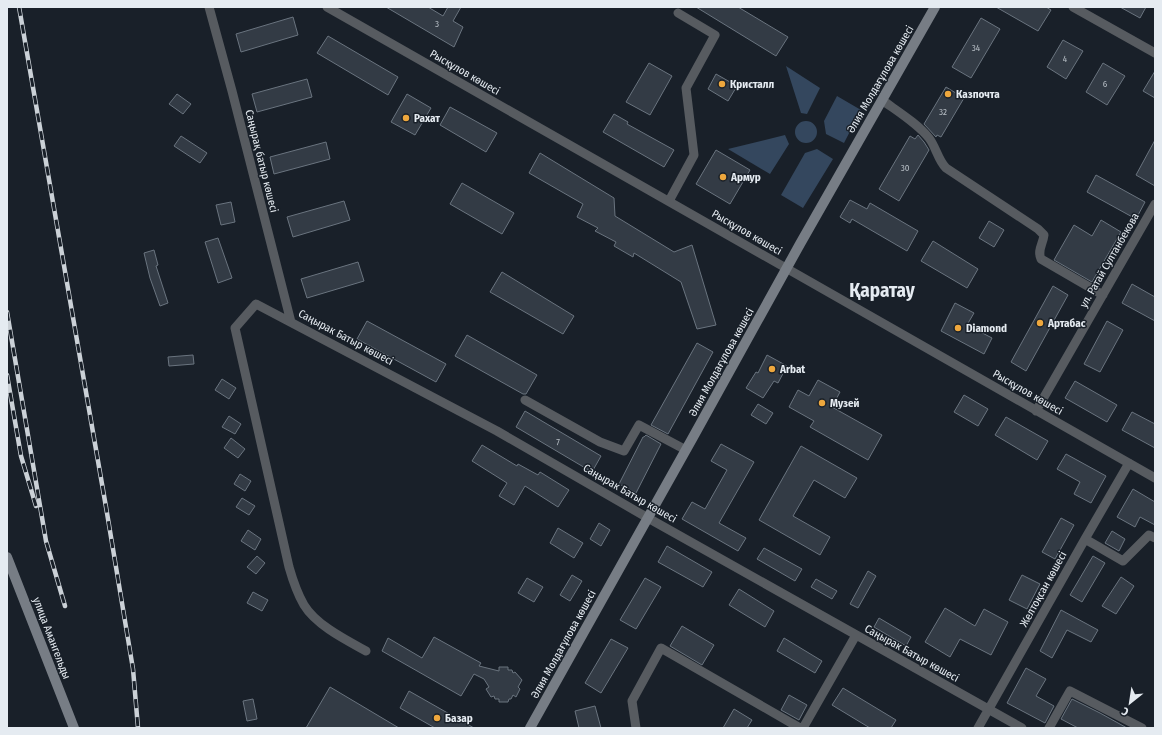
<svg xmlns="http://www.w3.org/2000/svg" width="1162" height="735" font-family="'Fira Sans Condensed',sans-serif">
	<rect width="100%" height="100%" fill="#192029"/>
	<!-- green -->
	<path fill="#34475e" d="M786 66 820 88 807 114 801 113Z
		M837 96 861 110 844 143 826 134 824 121Z
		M795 132a11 11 0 1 1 22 0a11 11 0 1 1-22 0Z
		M785 135 789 144 770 174 728 149Z
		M817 149 833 159 803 208 781 195 805 153Z"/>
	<!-- building -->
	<path fill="#333b45" stroke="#6a747f" d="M386 7H428L443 16 448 7H461L453 21 463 27 454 47Z
		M696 7H738L788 37 776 56Z
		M996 7H1046L1051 10 1038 31Z
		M1120 7H1146L1140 18Z
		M293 17 298 35 241 52 236 34Z
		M981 18 1000 29 971 78 952 67Z
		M328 36 398 77 388 95 317 53Z
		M1063 40 1083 51 1066 79 1047 67Z
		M649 63 672 76 650 115 626 102Z
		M1103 63 1125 76 1107 105 1086 92Z
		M1155 71V98L1143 91Z
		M716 74 737 86 728 101 708 89Z
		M307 79 312 97 257 112 252 94Z
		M946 87 964 98 941 137 937 135 936 137 924 124Z
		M177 94 191 104 183 114 169 104Z
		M407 94 431 108 415 135 391 122Z
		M450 107 497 133 486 152 440 125Z
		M614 114 628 122 627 124 674 150 664 167 603 132Z
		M918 135 924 142 929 150 899 201 879 189 910 136 915 139Z
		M181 136 207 153 200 163 174 146Z
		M1155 140V186L1136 175Z
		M326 142 330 159 274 174 270 157Z
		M716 150 750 170 730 204 696 184Z
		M540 153 614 198 615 216 674 252 692 245 716 325 697 329 681 282 634 253 633 257 614 246 616 242 595 231 598 228 577 217 583 204 529 173Z
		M1096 175 1145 202 1136 219 1087 192Z
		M462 183 514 213 502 234 450 204Z
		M850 200 867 209 870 203 918 231 907 251 852 219 850 223 840 217Z
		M344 201 350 220 293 237 287 217Z
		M231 202 235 222 221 225 216 205Z
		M1101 220 1121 232 1092 282 1054 260 1074 225 1092 236Z
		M989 221 1004 230 994 247 979 238Z
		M218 238 232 278 218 283 205 242Z
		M933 241 978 269 967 288 921 261Z
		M154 250 158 265 156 266 168 303 160 306 150 278 144 253Z
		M358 262 364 281 307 298 301 279Z
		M502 272 574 316 563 334 490 292Z
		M1132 284 1155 297V321L1122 303Z
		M1053 286 1068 295 1026 371 1011 362Z
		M955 303 974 313 967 325 992 338 984 354 941 331Z
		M367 321 446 364 436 382 357 339Z
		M1107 321 1123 330 1100 372 1084 364Z
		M467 335 537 375 526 394H523L455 356Z
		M697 343 713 352 668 434 651 425Z
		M193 355 194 364 169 366 168 357Z
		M767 355 787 366 778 383 774 381 763 398 746 388 756 372 758 373Z
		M222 379 236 388 229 399 215 390Z
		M818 380 840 392 832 407 882 435 868 460 810 427 814 421 789 407 798 390 809 396Z
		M1075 381 1117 405 1107 422 1065 398Z
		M964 395 988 409 978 426 954 412Z
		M758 404 773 413 766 424 751 415Z
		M525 411 601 456 592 472 516 427Z
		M1132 412 1155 424V448L1122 430Z
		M229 416 241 424 235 434 222 427Z
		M1006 417 1048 441 1037 460 995 435Z
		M646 435 661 444 636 493 619 484 643 437H644Z
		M231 438 245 449 238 458 224 448Z
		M721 444 754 462 719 523 746 538 738 551 682 519 692 502 705 509 727 470 711 461Z
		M482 445 517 466 518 464 538 475 540 472 569 490 558 507 525 486 514 505 499 496 507 483 472 461Z
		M801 446 857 478 845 498 814 480 793 516 830 537 820 555 759 520Z
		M1066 454 1106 476 1091 503 1074 494 1080 482 1057 469Z
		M240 474 251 481 245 491 234 484Z
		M1133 489 1155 502V525L1140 517 1135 527 1117 517Z
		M242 498 255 506 249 515 236 507Z
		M1061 518 1074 525 1055 559 1042 552Z
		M599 523 610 530 601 546 590 539Z
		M558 528 583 543 574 558 550 543Z
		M248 530 261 539 255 550 241 541Z
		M1112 531 1125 539 1119 551 1105 543Z
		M667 546 712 572 703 587 658 562Z
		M764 548 802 569 795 581 757 559Z
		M257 556 265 563 256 574 247 567Z
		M1093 556 1105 563 1082 602 1070 595Z
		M868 571 876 576 858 608 850 604Z
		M572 575 582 581 570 601 560 595Z
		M1022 575 1040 584 1027 609 1009 600Z
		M1121 577 1134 586 1116 614 1102 606Z
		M527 578 543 587 534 602 518 593Z
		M645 578 661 587 636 629 620 620Z
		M816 579 837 591 832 599 811 587Z
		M739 589 774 611 765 627 729 605Z
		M253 592 268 600 262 611 247 603Z
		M945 608 975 626 984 609 1008 622 991 655 960 639 950 657 925 642Z
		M1061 610 1098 630 1091 642 1067 630 1052 658 1040 651Z
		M879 618 911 637 906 646 874 627Z
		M682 626 714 645 702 665 670 646Z
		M434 637 481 663 479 666 499 671V667H508V670H512L513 673 515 672 522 680 518 687 520 689 516 697 513 695 511 699H509L508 702H499V699H495L494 696 491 697 486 689 489 687 484 679 474 674 461 696 382 651 388 638 422 658Z
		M784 638 822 661 815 673 777 651Z
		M611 639 628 648 601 693 585 683Z
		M1026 668 1046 679 1036 696 1054 706 1045 723 1007 703Z
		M330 687 399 728H306Z
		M843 688 896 720 891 728H870L832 705Z
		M409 691 474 728H435L400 708Z
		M789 695 807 705 799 720 781 710Z
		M253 699 257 719 247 721 243 701Z
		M1072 699 1100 713 1127 728H1078L1061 719Z
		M595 706 601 728H579L575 711Z
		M734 709 752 720 747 728H723Z"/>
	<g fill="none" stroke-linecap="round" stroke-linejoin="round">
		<!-- street -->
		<path stroke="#575b60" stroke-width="9" d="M209 7 232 91 291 322
			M327 7 1155 478
			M1073 7 1155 53
			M882 100C897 111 917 123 929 138 936 147 938 160 946 168L1038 229 1044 235C1043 244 1037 250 1041 259L1103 295
			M669 201 694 155 686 88 715 35 678 13
			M525 400 600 442 624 451 639 425 686 450
			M1036 411 1155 204
			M1085 539 1123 561 1149 535 1155 538
			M366 651C346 640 316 625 304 605 297 593 293 581 289 567L235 328 256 304 497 431 648 518 1022 728
			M636 728 632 701 661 648 800 728
			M803 728 856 635
			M978 728 1085 539 1129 463
			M1049 728 1070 691 1142 728"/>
		<!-- secondary -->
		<path stroke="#777d85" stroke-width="10" d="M7 557 74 728
			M530 728 692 439 800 244 935 7"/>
		<defs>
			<path id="rail" d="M19 7 106 507 133 669 138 728
				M7 312 46 541 65 606
				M7 375 21 456 36 506"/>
		</defs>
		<!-- rail casing -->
		<use href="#rail" stroke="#cbd1d7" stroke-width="4.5"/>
		<!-- rail -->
		<use href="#rail" stroke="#192029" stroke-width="3" stroke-dasharray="9" stroke-linecap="butt"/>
	</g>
	<!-- markers -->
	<g fill="#eea73d" stroke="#192029" stroke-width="1.5">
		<circle cx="722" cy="84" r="4"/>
		<circle cx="948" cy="94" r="4"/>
		<circle cx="406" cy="118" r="4"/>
		<circle cx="723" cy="177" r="4"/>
		<circle cx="1040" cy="323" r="4"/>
		<circle cx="958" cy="328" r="4"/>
		<circle cx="772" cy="369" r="4"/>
		<circle cx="822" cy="403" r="4"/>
		<circle cx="437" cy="718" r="4"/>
	</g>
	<g text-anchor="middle" stroke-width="3" stroke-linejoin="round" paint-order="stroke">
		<!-- number labels -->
		<g font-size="9" fill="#b8bfc6">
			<text x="437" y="27">3</text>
			<text x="976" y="51">34</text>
			<text x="1065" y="62">4</text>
			<text x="1105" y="87">6</text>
			<text x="943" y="115">32</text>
			<text x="905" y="171">30</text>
			<text x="558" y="445">7</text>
		</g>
		<!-- street labels -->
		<g font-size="11" fill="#e5ebf1" stroke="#192029">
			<text transform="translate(465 72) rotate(30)" y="4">Рысқұлов көшесі</text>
			<text transform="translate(880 79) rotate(-60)" y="4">Әлия Молдағұлова көшесі</text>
			<text transform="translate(262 161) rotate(76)" y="4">Саңырақ батыр көшесі</text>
			<text transform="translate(747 232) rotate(30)" y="4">Рысқұлов көшесі</text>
			<text transform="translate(1109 260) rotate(-60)" y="4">ул. Ратай Султанбекова</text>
			<text transform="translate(346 337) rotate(28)" y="4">Саңырак Батыр көшесі</text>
			<text transform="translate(721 362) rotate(-61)" y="4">Әлия Молдағұлова көшесі</text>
			<text transform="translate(1028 392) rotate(30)" y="4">Рысқұлов көшесі</text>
			<text transform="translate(630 493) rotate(30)" y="4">Саңырак Батыр көшесі</text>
			<text transform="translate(1043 589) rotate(-61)" y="4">Желтоқсан көшесі</text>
			<text transform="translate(52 638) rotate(69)" y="4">улица Амангельды</text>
			<text transform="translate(563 644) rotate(-61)" y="4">Әлия Молдағұлова көшесі</text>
			<text transform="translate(912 653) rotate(29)" y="4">Саңырак Батыр көшесі</text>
		</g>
		<!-- poi labels -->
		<g font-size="11" font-weight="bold" fill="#e5ebf1" stroke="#192029" text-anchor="start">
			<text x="730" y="88">Кристалл</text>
			<text x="956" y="98">Казпочта</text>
			<text x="414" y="122">Рахат</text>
			<text x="731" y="181">Армур</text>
			<text x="1048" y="327">Артабас</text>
			<text x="966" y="332">Diamond</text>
			<text x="780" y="373">Arbat</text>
			<text x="830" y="407">Музей</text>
			<text x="445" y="722">Базар</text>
		</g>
		<!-- town labels -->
		<g font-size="19" font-weight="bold" fill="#e5ebf1" stroke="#192029">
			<text x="882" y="297">Қаратау</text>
		</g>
	</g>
	<!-- border -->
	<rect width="1162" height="735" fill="none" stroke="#e5ebf1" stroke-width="16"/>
	<!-- north arrow -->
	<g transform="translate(1130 703) rotate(210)" stroke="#192029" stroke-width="3" paint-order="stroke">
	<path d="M0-3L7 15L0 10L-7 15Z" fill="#e5ebf1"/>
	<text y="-6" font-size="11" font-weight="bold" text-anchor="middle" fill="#e5ebf1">С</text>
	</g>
</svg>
